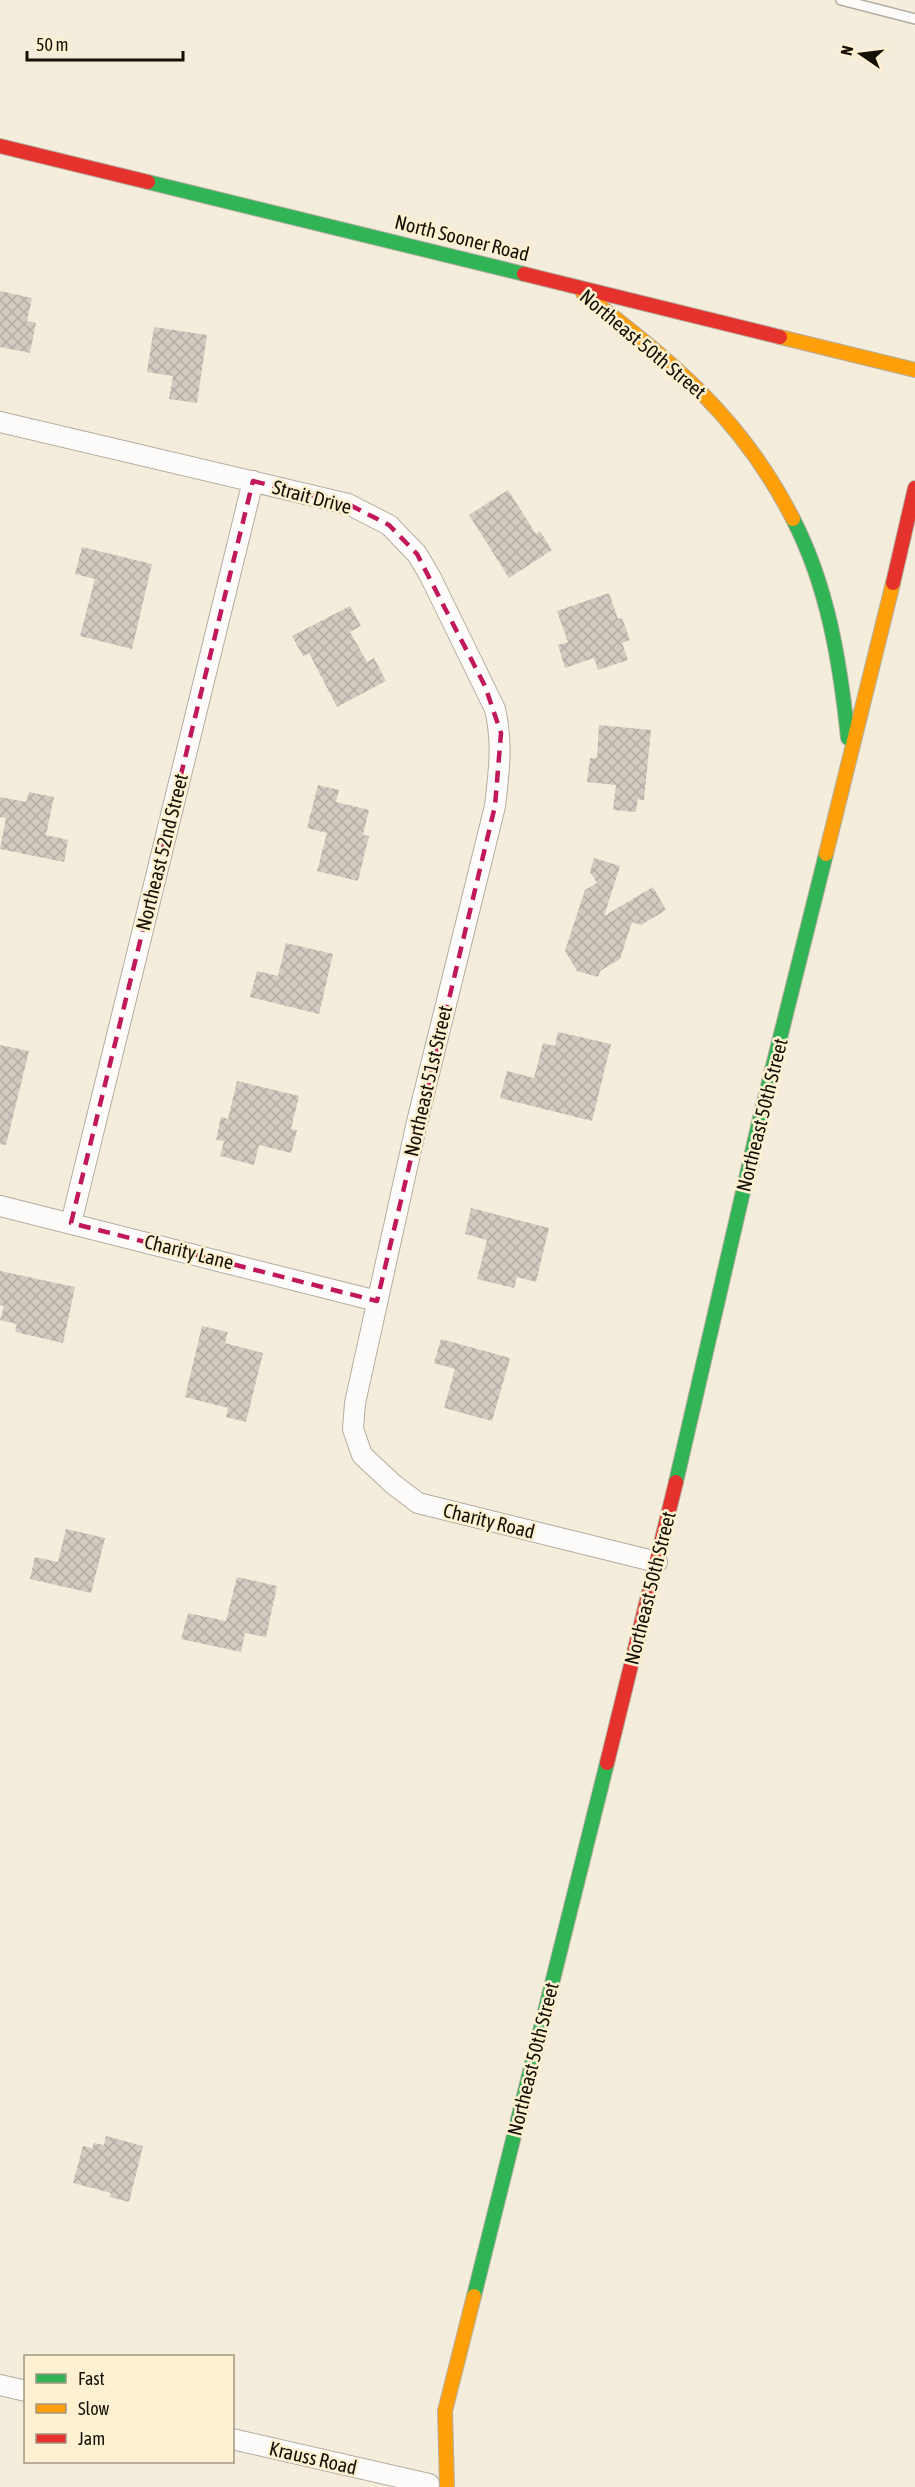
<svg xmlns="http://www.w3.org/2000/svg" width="915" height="2487" font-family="'Asap Condensed',sans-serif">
	<defs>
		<pattern id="building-cross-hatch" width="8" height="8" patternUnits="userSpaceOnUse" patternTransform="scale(1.5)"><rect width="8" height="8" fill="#d3cabf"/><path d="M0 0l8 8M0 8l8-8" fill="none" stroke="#b4aca3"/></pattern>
	</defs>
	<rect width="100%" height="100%" fill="#f4eddc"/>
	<!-- building -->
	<path fill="url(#building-cross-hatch)" d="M0 291 32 298 27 321 36 323 30 353 0 347Z
		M154 327 207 335 197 403 169 399 173 376 147 372Z
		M508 490 536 534 540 531 552 550 509 578 469 515Z
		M82 547 152 564 132 649 80 636 95 579 75 574Z
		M609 593 618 619 622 618 630 640 622 643 628 660 598 670 594 658 565 668 558 645 568 642 557 611Z
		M350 606 361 626 350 632 367 662 374 658 386 681 337 707 309 653 303 656 292 636Z
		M599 725 651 730 644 800 638 799 636 812 613 810 616 785 587 782 590 758H597Z
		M318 785 339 790 336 802 369 810 363 835 369 836 358 881 317 871 327 833 307 828Z
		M29 792 54 797 46 835 68 840 64 862 0 849 6 818 0 817V797L26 802Z
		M594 858 620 866 604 916 653 887 666 910 641 925 632 922 620 959 600 971 598 977 577 971 565 951 585 890 597 883 590 872Z
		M286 943 333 954 319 1014 250 997 257 971 278 976Z
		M558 1032 611 1044 592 1121 500 1098 507 1071 534 1078 543 1043 555 1046Z
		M0 1045 29 1051 6 1145 0 1144Z
		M237 1081 299 1096 291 1129 297 1130 291 1153 259 1145 254 1165 220 1156 224 1141 216 1140 221 1117 228 1119Z
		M471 1208 549 1228 536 1282 517 1277 514 1288 477 1279 487 1240 465 1234Z
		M0 1271 75 1287 63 1343 15 1332 17 1324 0 1320 4 1306 0 1305Z
		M202 1326 228 1332 225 1343 263 1353 246 1422 226 1417 228 1408 185 1397Z
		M441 1339 510 1358 492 1421 444 1408 455 1369 434 1363Z
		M66 1529 105 1538 91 1593 30 1579 35 1557 58 1562Z
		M237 1577 277 1586 266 1637 245 1633 241 1652 181 1639 188 1613 226 1621Z
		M106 2136 143 2146 129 2202 110 2197 111 2193 73 2183 83 2146 92 2148 94 2143 104 2145Z"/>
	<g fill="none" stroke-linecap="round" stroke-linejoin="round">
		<defs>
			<path id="lane" d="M841 0 915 19"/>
			<path id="street" d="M0 422 348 504 389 525 417 554 430 576 495 709C503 743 499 771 495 806L417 1122 355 1403 353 1429 362 1455 393 1484 418 1503 657 1562
				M0 1206 377 1301
				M71 1223 253 481
				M0 2385 26 2391
				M232 2439 429 2484"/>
			<path id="fast" d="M148 182 524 274
				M793 519C828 587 840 662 848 738
				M676 1482 760 1118 826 854
				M474 2296 607 1763"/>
			<path id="slow" d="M583 293C672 362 740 415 793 519
				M780 337 915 370
				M826 854 893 583
				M447 2487 445 2411 474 2296"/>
			<path id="jam" d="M0 146 148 182
				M524 274 780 337
				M893 583 915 488
				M607 1763 676 1482"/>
		</defs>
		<!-- lane casing -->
		<use href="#lane" stroke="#b3ada0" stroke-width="12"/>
		<!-- street casing -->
		<use href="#street" stroke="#b3ada0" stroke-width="22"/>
		<!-- fast casing -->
		<use href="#fast" stroke="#b3ada0" stroke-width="16"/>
		<!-- slow casing -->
		<use href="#slow" stroke="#b3ada0" stroke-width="16"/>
		<!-- jam casing -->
		<use href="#jam" stroke="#b3ada0" stroke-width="16"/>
		<!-- lane -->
		<use href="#lane" stroke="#fdfcfa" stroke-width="9"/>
		<!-- street -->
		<use href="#street" stroke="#fdfcfa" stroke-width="20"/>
		<!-- fast -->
		<use href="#fast" stroke="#30b455" stroke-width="14"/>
		<!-- slow -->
		<use href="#slow" stroke="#ff9f0a" stroke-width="14"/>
		<!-- jam -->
		<use href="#jam" stroke="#e5322d" stroke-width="14"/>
	</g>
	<!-- marked area -->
	<path fill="none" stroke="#c2185b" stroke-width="4.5" stroke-dasharray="12 8" stroke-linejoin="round" d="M253 481 348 504 389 525 417 554 485 686 501 733 495 806 377 1301 71 1223Z"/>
	<g text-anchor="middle" stroke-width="5" stroke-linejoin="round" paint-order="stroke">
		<!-- street labels -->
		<g font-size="20" fill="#151106" stroke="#fef1d2">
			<text transform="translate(462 238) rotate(14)" y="7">North Sooner Road</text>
			<text transform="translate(643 344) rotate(40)" y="7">Northeast 50th Street</text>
			<text transform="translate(312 497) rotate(15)" y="7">Strait Drive</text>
			<text transform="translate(162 852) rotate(-76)" y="7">Northeast 52nd Street</text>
			<text transform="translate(428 1081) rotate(-77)" y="7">Northeast 51st Street</text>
			<text transform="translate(762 1115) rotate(-76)" y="7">Northeast 50th Street</text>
			<text transform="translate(189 1252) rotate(14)" y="7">Charity Lane</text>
			<text transform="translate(489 1521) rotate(14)" y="7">Charity Road</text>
			<text transform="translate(650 1588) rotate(-76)" y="7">Northeast 50th Street</text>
			<text transform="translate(533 2059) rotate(-76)" y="7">Northeast 50th Street</text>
			<text transform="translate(313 2458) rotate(13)" y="7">Krauss Road</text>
		</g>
	</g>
	<!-- legend -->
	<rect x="24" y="2355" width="210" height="108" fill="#fef1d2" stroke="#a19780" stroke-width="1.5"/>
	<rect x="36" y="2374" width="30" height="9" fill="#30b455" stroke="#a19780" stroke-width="1.5"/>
	<text x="78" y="2385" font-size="18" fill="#151106">Fast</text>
	<rect x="36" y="2404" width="30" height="9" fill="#ff9f0a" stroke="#a19780" stroke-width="1.5"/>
	<text x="78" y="2415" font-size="18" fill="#151106">Slow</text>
	<rect x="36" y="2434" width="30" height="9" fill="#e5322d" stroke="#a19780" stroke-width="1.5"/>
	<text x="78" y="2445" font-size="18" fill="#151106">Jam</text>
	<!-- north arrow -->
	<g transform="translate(861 54) rotate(284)" stroke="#fef1d2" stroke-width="4.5" paint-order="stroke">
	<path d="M0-4.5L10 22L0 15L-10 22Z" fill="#151106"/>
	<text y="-9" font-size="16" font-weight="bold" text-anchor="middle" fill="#151106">N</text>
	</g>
	<!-- scale -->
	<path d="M27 51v9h156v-9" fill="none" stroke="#151106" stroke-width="3"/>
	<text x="36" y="51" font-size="18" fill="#151106" stroke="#fef1d2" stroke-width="4.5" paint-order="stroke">50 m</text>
</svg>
